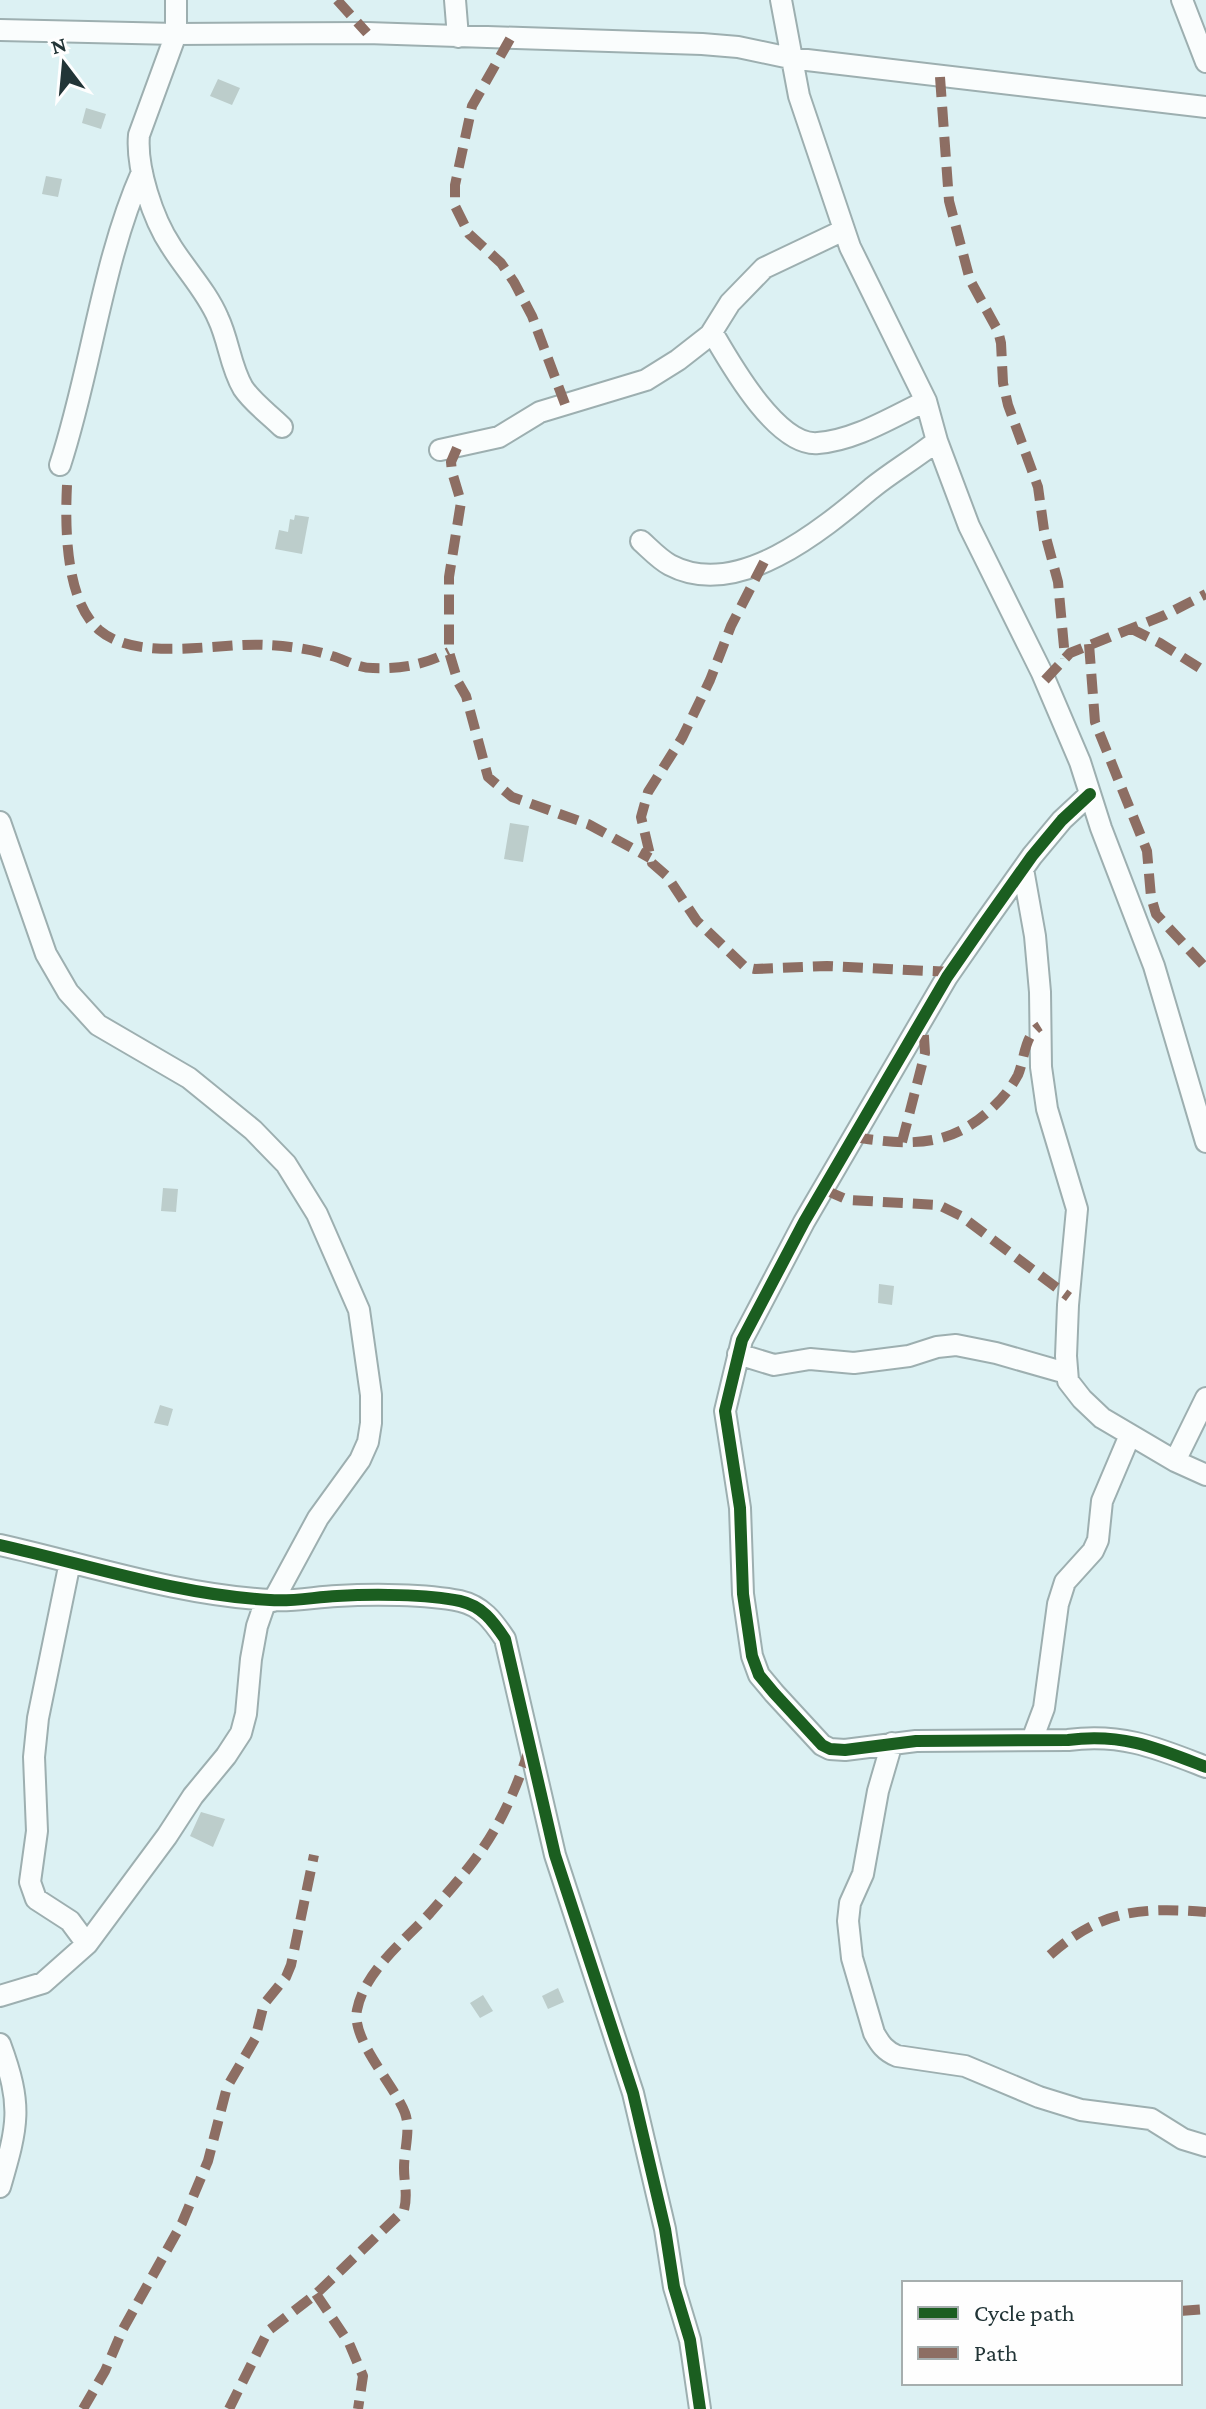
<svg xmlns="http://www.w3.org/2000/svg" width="1206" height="2409" font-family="'Crimson Pro',serif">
	<rect width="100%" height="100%" fill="#dcf1f3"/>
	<!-- building -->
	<path fill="#bccdcb" d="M218 79 240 88 232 105 210 96Z
		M86 108 106 114 101 129 82 123Z
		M46 176 62 179 58 197 42 194Z
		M295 515 309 517 302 554 275 549 279 530 288 532 290 519 294 520Z
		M510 823 529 826 523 862 504 859Z
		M163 1188 178 1189 176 1212 161 1211Z
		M879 1284 894 1286 892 1305 878 1303Z
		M160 1405 173 1409 168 1426 154 1423Z
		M201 1812 225 1819 213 1847 190 1836Z
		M558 1988 564 2002 548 2009 542 1996Z
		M483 1995 493 2011 480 2018 470 2003Z"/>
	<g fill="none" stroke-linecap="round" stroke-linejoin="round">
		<defs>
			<path id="street" d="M176 0V34L139 135C136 168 153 219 171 246 186 270 207 292 218 318 229 341 230 366 243 388 253 403 269 414 282 427
				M455 0 458 37
				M781 0 799 96 850 247 926 401 937 441 969 526 1042 673 1080 762 1101 828 1154 966 1206 1142
				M1182 0 1206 62
				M0 30 176 34 367 33 702 44 738 47 790 58 1206 107
				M712 332C730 363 777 447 818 443 856 440 892 417 926 401
				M440 450 499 437 540 412 646 380 678 360 710 335 730 303 764 268 844 230
				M60 465C91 371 102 262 142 172
				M641 541C650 549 659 559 670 565 738 601 823 529 872 488 893 471 916 458 937 441
				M1090 794 1062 820 1032 856 983 925 947 977 874 1102 804 1222 742 1340 725 1411 740 1508 743 1594 752 1656 759 1675 774 1693 822 1745 830 1749 845 1750 916 1741 1068 1740C1123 1733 1157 1748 1206 1767
				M0 822 46 954 68 992 98 1025 189 1078 253 1130 286 1164 317 1214 359 1310 371 1395V1423L368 1442 360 1460 318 1518 273 1601
				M1023 869 1035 936 1040 992 1041 1067 1047 1109 1077 1209 1068 1305 1066 1356 1068 1381 1082 1399 1102 1418 1175 1461 1206 1475
				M738 1354 774 1365 810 1359 854 1363 909 1356 937 1347 956 1345 996 1353 1066 1373
				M1175 1461 1206 1398
				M0 1545C89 1565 178 1595 270 1600 292 1602 315 1597 337 1596 372 1594 426 1594 460 1601 482 1606 493 1621 505 1639L555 1855 633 2093 665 2229 674 2287 690 2340 700 2409
				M70 1562 38 1718 34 1757 37 1831 30 1882 36 1899 70 1921 87 1944
				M1032 1740 1044 1708 1058 1604 1065 1582 1093 1551 1098 1540 1102 1501 1130 1435
				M892 1743 878 1791 863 1874 850 1903 848 1921 852 1958 874 2033C880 2044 885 2051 897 2056L965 2066 1039 2097 1081 2110 1151 2119 1183 2139 1206 2146
				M0 1996 43 1983 87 1944 167 1836 193 1796 226 1756 241 1733 246 1714 251 1659 257 1626 266 1600
				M0 2044C23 2106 18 2125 0 2187"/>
		</defs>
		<!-- street casing -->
		<use href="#street" stroke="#9dafb0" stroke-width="24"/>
		<!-- street -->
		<use href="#street" stroke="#fafdfd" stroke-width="20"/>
		<!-- quiet -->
		<path stroke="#8d6e63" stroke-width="10" stroke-dasharray="20 10" stroke-linecap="butt" d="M337 0 367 33
			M510 39 472 106 455 185V206L469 234 501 263 514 282 532 316 565 404
			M940 77 949 201 970 280 998 331 1001 343 1003 383 1008 405 1038 487 1044 530 1058 582 1065 658
			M457 448 451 462 452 472 461 502 449 577V652L458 682 466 696 488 777 512 797 588 824 650 858
			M67 485C65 526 65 600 99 630 138 663 218 642 266 645 288 646 312 649 332 656 346 660 358 668 373 668 401 669 424 665 449 652
			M764 562 731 626 710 680 682 738 648 792 641 817 652 863 667 876 697 921 745 967 755 969 827 966 951 972
			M1130 628 1160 643 1206 672
			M1089 644 1095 722 1147 851 1151 897 1156 914 1206 968
			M1045 680 1070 653 1165 615 1206 594
			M853 1137C908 1145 948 1149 991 1109 1002 1099 1011 1088 1018 1075 1025 1058 1024 1036 1040 1026
			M902 1142 925 1053 923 1021
			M825 1190 848 1200 939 1205 961 1216 1069 1297
			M1050 1955C1101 1910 1140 1907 1206 1912
			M316 2294 349 2343 363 2376 358 2409
			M1180 2311 1206 2309
			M83 2409 105 2371 123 2329 182 2223 208 2161 227 2087 255 2039 264 2004 286 1977 291 1965 314 1855
			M229 2409 268 2331 316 2294 404 2210C408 2195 404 2183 404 2168 404 2150 411 2130 405 2113 394 2084 351 2040 357 2010 364 1972 405 1940 430 1913 443 1898 457 1882 469 1867 497 1832 514 1795 528 1753"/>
		<defs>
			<path id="cycleway" d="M1090 794 1062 820 1032 856 983 925 947 977 874 1102 804 1222 742 1340 725 1411 740 1508 743 1594 752 1656 759 1675 774 1693 822 1745 830 1749 845 1750 916 1741 1068 1740C1123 1733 1157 1748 1206 1767
				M0 1545C89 1565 178 1595 270 1600 292 1602 315 1597 337 1596 372 1594 426 1594 460 1601 482 1606 493 1621 505 1639L555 1855 633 2093 665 2229 674 2287 690 2340 700 2409"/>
		</defs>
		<!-- cycleway casing -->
		<use href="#cycleway" stroke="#fefefe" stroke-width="17"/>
		<!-- cycleway -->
		<use href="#cycleway" stroke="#1b5e20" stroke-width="12"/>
	</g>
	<!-- legend -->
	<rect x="902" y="2281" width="280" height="104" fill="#fefefe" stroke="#a6aeae" stroke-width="2"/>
	<rect x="918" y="2307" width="40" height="12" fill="#1b5e20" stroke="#a6aeae" stroke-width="2"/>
	<text x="974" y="2321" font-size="24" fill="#223537">Cycle path</text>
	<rect x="918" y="2347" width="40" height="12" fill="#8d6e63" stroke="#a6aeae" stroke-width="2"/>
	<text x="974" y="2361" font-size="24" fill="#223537">Path</text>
	<!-- north arrow -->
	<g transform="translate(64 64) rotate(344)" stroke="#fefefe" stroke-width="6" paint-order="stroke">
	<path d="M0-6L14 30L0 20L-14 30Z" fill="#223537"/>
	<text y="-12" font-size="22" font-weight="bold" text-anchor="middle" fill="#223537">N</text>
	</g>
</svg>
